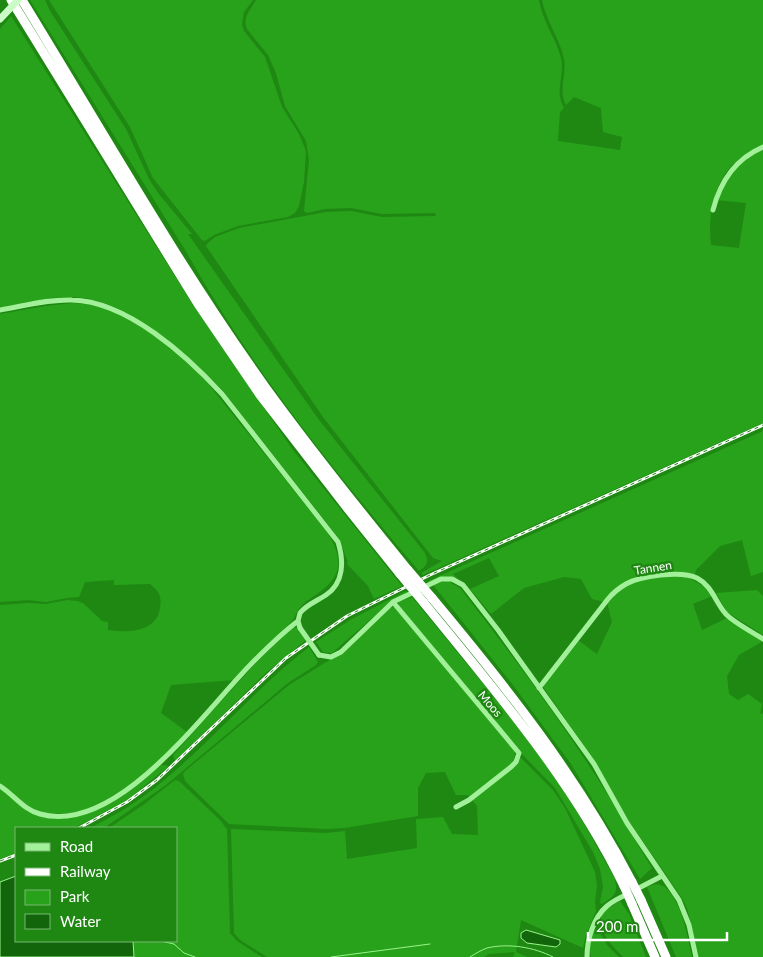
<svg xmlns="http://www.w3.org/2000/svg" width="763" height="957" font-family="Lato,sans-serif">
	<rect width="100%" height="100%" fill="#1e8813"/>
	<!-- green -->
	<path fill="#29a21b" d="M30 0H45L50 11 126 129 149 179 158 193 192 234H188L319 420 425 553C429 562 427 566 419 571 334 471 251 368 187 253Z
		M49 0H253L244 12 242 24 244 31 265 57 282 107 299 134 306 151 304 182 299 206 295 213 288 217 238 226 214 235 205 241 202 240 153 178 130 127Z
		M256 0H539C542 21 556 38 561 58 565 75 554 92 564 108L560 112 558 141 620 150 622 137 603 132 601 108 574 97 566 105C558 90 567 74 564 59 560 39 546 21 542 0H763V145C751 152 737 158 728 170 712 190 708 220 711 245L739 248 746 203 717 200C728 175 739 162 763 148V423L423 575 421 573 442 561 433 558 323 417 206 246 207 244 215 237 239 228 326 212 351 211 382 217 436 216 435 213 382 214 351 208 325 209 307 213 304 211 309 160 306 141 285 106 276 73 268 55 247 29C242 16 251 10 256 0Z
		M11 16 195 308 293 450 402 586 374 599 368 586 347 564 348 562 340 541 330 527 224 392C208 374 190 359 170 343 141 321 111 298 72 297 48 297 23 303 0 308V29Z
		M73 303C85 304 99 305 111 310 143 323 181 356 205 380L325 529C340 552 347 572 321 591 308 601 300 603 294 619L234 680 171 685 161 713 187 732C152 768 107 819 53 813 48 813 42 813 37 811 23 806 13 792 0 784V605L28 603 46 604 67 600 77 601 83 603 102 621 108 622V630C128 633 157 632 160 608 162 595 159 592 150 584L114 585V580L85 582 79 597 67 598 46 602 28 600 0 602V314L46 306Z
		M763 431V572L751 576 742 540 720 546 696 570 695 575C676 572 641 571 624 583 617 588 610 596 604 602L592 599 581 579 564 577 524 588 491 614 470 589 499 576 489 558 453 574 457 578 451 583 460 588C505 646 550 705 590 767 612 800 631 834 652 868L640 879 571 764 513 685 434 586 428 581Z
		M682 576C695 580 704 585 712 596L693 604 702 630 727 618 763 641 739 655 727 676 729 694 738 700 748 694 762 704 760 713 763 714V957H699L687 908 682 898 629 821 596 763 544 688V685L579 641 597 654 612 622 607 602C630 578 651 578 682 576Z
		M757 590 763 596V635L727 612 716 593Z
		M406 591 407 592 387 605 332 653 323 652 316 642 350 620Z
		M412 597C460 656 510 714 554 776 576 808 595 843 614 877 619 893 615 896 602 904L600 903 603 886 600 869 593 852 555 788 520 752 469 692 399 606V602Z
		M394 607 401 613 467 694 515 752 514 761 510 766 470 798 468 795H456L445 772 426 773 418 788V816L344 828 326 829 229 824 185 781 183 774 185 771 289 685 341 653 390 608Z
		M293 627 297 628 306 640 267 672 175 761 173 755 255 664Z
		M309 647 318 662 316 665 288 683 166 785 104 828H90C116 815 141 800 163 781 214 739 257 687 309 647Z
		M519 758H521L553 790 565 808 595 872 597 886 595 901 596 911 586 935 583 948 521 920 516 952 527 957H513L515 952 489 954 484 957H267L240 940 234 933 231 829 326 833 345 831 347 859 417 848 416 819H418L443 817 452 834 478 835 477 806 472 800 512 768Z
		M161 765 169 766 126 801 74 828H16V853L0 859V789C12 797 25 809 38 815 78 833 132 788 161 765Z
		M175 780 179 781 221 821 227 830 230 933 237 941 262 957H134L133 941H176V828H109L143 805Z
		M656 884C660 885 665 886 667 889 683 906 687 935 692 957H676L647 887Z
		M620 901 629 914 646 957H623C611 944 600 935 601 916L607 909Z
		M596 929H598L607 945 619 957H591L589 947 594 930Z"/>
	<!-- water -->
	<path fill="#13650c" stroke="#97f38a" d="M16 876V941H133L134 957H0V882Z
		M526 930 560 940V944L556 947 527 943 521 938V933Z"/>
	<g fill="none" stroke-linecap="round" stroke-linejoin="round">
		<!-- stream -->
		<path stroke="#97f38a" stroke-width="1" d="M161 941 174 944 184 953 195 957
			M331 957 430 944
			M470 957C475 954 481 950 487 948 508 943 534 947 553 957"/>
		<!-- street -->
		<path stroke="#a2f099" stroke-width="5" d="M713 210C720 182 735 159 763 147
			M0 310C24 306 48 299 72 300 127 301 187 356 222 394L338 542C344 561 344 583 326 595 317 601 306 605 300 613L298 621 300 628
			M393 602 519 753 516 762 511 767 469 800 456 807
			M319 655 331 657 341 652 393 602 441 579H452L463 585 498 630 594 764 627 823 679 900 689 925 696 957
			M539 688 608 599C613 593 619 588 626 584 640 576 681 570 697 578 712 586 715 601 725 613 731 621 754 633 763 639
			M0 786C14 795 24 810 40 814 118 836 205 710 253 662 267 648 282 633 298 621
			M635 890 662 876
			M587 957C587 940 593 918 607 906 613 901 621 897 628 894"/>
		<!-- highway -->
		<path stroke="#fff" stroke-width="9" d="M11 0 198 304 260 395 348 509 400 574
			M22 0C102 130 177 264 266 388 311 450 359 510 408 570
			M432 598C508 689 577 776 632 882
			M424 603C497 693 573 781 624 886
			M641 900 666 957
			M632 904 655 957"/>
		<defs>
			<path id="rail" d="M79 828 127 802 157 780 286 658 347 616 430 575 763 425
				M0 861 16 855"/>
		</defs>
		<!-- rail casing -->
		<use href="#rail" stroke="#fff" stroke-width="3"/>
		<!-- rail -->
		<use href="#rail" stroke="#1e8813" stroke-width="1" stroke-dasharray="4" stroke-linecap="butt"/>
		<!-- street-bridge -->
		<path stroke="#a2f099" stroke-width="5" d="M300 628 319 655"/>
		<!-- secondary-bridge -->
		<path stroke="#cbfbc7" stroke-width="7" d="M0 19 18 0"/>
		<!-- highway-bridge -->
		<path stroke="#fff" stroke-width="9" d="M408 570 432 598
			M400 574 424 603
			M632 882 641 900
			M624 886 632 904"/>
	</g>
	<g text-anchor="middle" stroke-width="5" stroke-linejoin="round" paint-order="stroke">
		<!-- street labels -->
		<g font-size="12" fill="#fff" stroke="#1e8813">
			<text transform="translate(653 568) rotate(-9)" y="4">Tannen</text>
			<text transform="translate(490 704) rotate(49)" y="4">Moos</text>
		</g>
	</g>
	<!-- legend -->
	<rect x="15" y="827" width="162" height="115" fill="#1e8813" stroke="#78b871"/>
	<rect x="25" y="843" width="25" height="8" fill="#a2f099" stroke="#78b871"/>
	<text x="60" y="852" font-size="15" fill="#ffffff">Road</text>
	<rect x="25" y="868" width="25" height="8" fill="#ffffff" stroke="#78b871"/>
	<text x="60" y="877" font-size="15" fill="#ffffff">Railway</text>
	<rect x="25" y="890" width="25" height="15" fill="#29a21b" stroke="#78b871"/>
	<text x="60" y="902" font-size="15" fill="#ffffff">Park</text>
	<rect x="25" y="914" width="25" height="15" fill="#13650c" stroke="#78b871"/>
	<text x="60" y="927" font-size="15" fill="#ffffff">Water</text>
	<!-- scale -->
	<path d="M588 932v8h139v-8" fill="none" stroke="#ffffff" stroke-width="2.5"/>
	<text x="596" y="932" font-size="15" fill="#ffffff" stroke="#1e8813" stroke-width="4" paint-order="stroke">200 m</text>
</svg>
